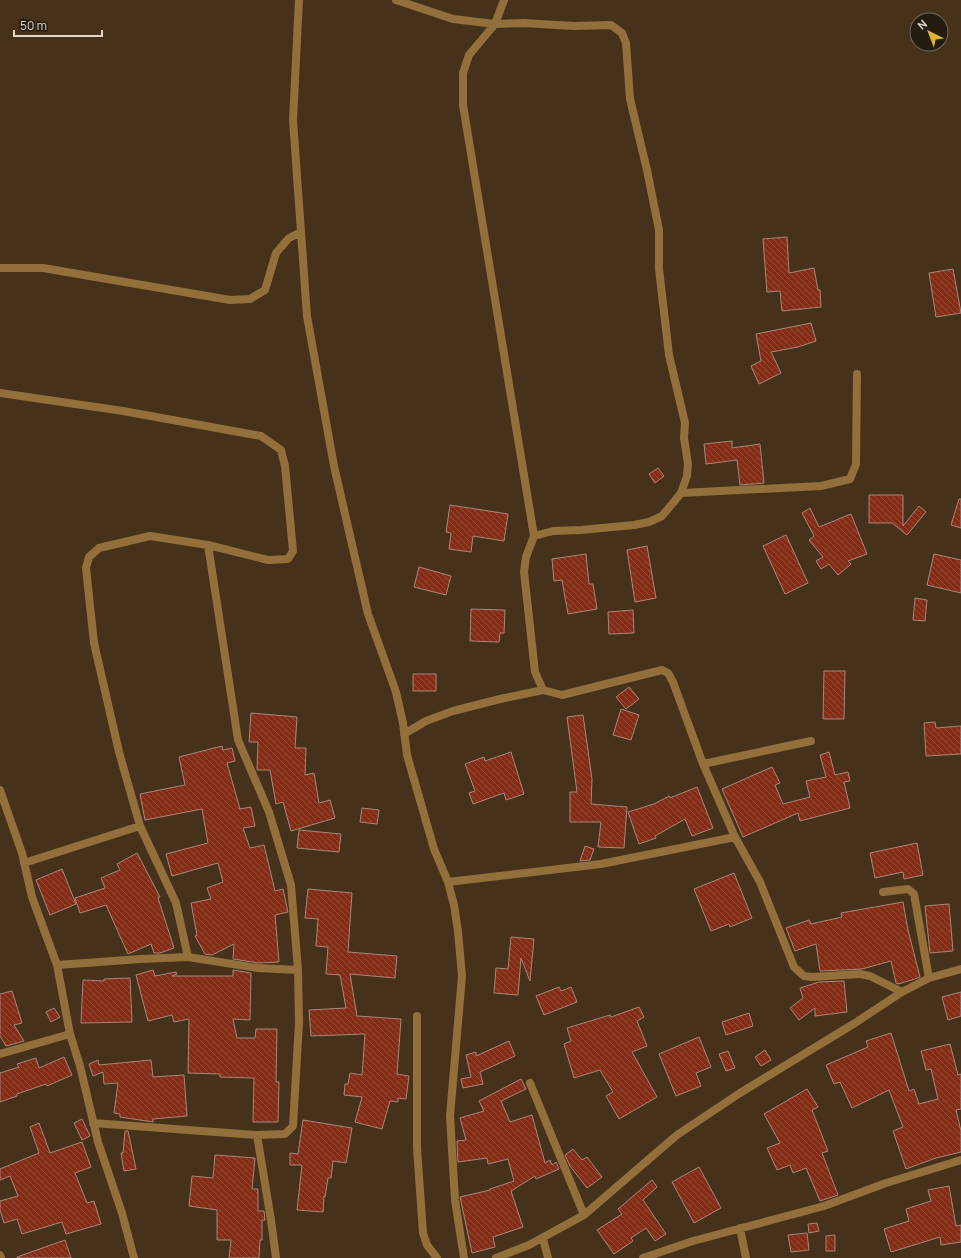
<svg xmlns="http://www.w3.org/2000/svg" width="961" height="1258" font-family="Manrope,sans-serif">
	<defs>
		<pattern id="building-back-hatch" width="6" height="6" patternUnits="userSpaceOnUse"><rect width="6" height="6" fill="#832d16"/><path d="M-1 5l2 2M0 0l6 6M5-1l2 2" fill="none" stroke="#944b37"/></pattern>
	</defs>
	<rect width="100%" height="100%" fill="#46321a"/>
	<!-- building -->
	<path fill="url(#building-back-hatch)" stroke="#aa867c" d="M787 237 789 273 814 268 818 290H820L821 307 782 311 780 291 767 292 763 239Z
		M953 269 961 313 936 317 929 273Z
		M811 323 816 341 798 347 771 352 781 373 759 384 751 366 761 361 756 334Z
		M732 441V448L760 444 764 483 740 485 737 460 706 464 704 444Z
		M658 468 664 476 655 483 649 474Z
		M869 495H903V526L919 506 926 512 907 535 892 523H869Z
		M959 499H961V528L951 525Z
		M450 505 508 514 504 541 473 536 471 552 449 549 451 533 446 532Z
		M810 508 819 527 851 514 867 554 848 561 851 564 838 575 829 564 821 569 816 561 823 557 809 540 814 536 802 513Z
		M786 535 808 583 785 594 763 546Z
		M647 546 656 598 635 602 627 550Z
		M586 554 589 584H593L597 609 568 614 562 580 554 581 552 559Z
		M934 554 961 560V593L927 585Z
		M419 567 451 576 446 595 414 587Z
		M915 598 927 600 925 621 913 620Z
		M471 609 505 610 504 633H500L499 642 470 641Z
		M633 610 634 633 609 634 608 612Z
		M824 671H845L844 719H823Z
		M413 674H436V691H413Z
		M629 687 639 699 626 709 616 697Z
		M621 709 639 715 631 740 613 735Z
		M251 713 297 717 295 748H306L305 775 314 773 319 803 330 800 335 818 291 831 283 802 276 804 270 770H257L258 742H249Z
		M583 715 592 779 591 804 627 807 624 848 598 847 601 822H570V792H577L567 717Z
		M935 722 936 728 961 726V754L926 756 924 723Z
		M222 746 223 750 232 748 235 761 227 763 240 809 251 807 255 826 243 828 250 848 264 845 275 891 283 889 288 912 275 915 279 962 259 963 233 959 234 944 212 955 205 954 195 936 197 935 191 903 211 899 207 888 223 882 218 863 172 876 166 854 208 843 202 809 145 820 140 794 185 785 179 757Z
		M511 752 524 794 506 800 504 793 473 804 469 793 475 791 465 764 484 757 485 761Z
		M829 752 835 775 848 772 850 781 844 782 850 808 800 821 798 813 743 837 722 789 772 767 780 783 775 785 783 804 810 797 806 781 826 777 820 755Z
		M697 787 713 828 692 836 685 819 655 836 656 838 639 844 628 812 654 804 669 796 670 798Z
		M362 808 379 810 377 824 360 822Z
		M299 830 341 834 339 852 297 848Z
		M917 843 923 875 904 879 903 872 875 878 870 853Z
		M585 846 594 849 590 860 580 861Z
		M137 853 160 897 158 898 174 948 160 953H154L151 944 128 954 106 905 80 913 75 898 105 888 101 878 120 870 117 864Z
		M62 869 76 904 50 915 36 880Z
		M734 873 752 918 730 927 729 924 711 931 694 889Z
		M308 889 352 893 348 952 397 956 395 978 350 974 357 1016 401 1019 397 1074 409 1076 406 1099 398 1098V1102L390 1101 382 1129 355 1122 362 1097 344 1095 345 1084H348L350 1073 362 1075 365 1034 311 1036 309 1010 346 1008 340 975 326 974 328 947 316 946 318 919 305 918Z
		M903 902 908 930 920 977 912 980 898 984 896 983 891 961 862 969 820 971 816 944 795 951 786 928 809 920 811 924 842 917 841 913Z
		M949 904 953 951 930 953 925 906Z
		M511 937 534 939 530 981 521 958 518 995 494 993 496 968 508 969Z
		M153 970 155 976 176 972 177 974 172 976H233V970L251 973 250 1020 233 1019 237 1038H255L256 1029H277L276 1082H279L278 1122H253L254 1078 220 1077V1074L188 1073 189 1019 174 1022 172 1015 148 1021 136 975Z
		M130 978 132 1022 81 1023 83 980 104 981V979Z
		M844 981 847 1012 815 1016V1008L799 1020 790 1008 803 998 800 988 819 982Z
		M559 987 561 991 571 987 577 1002 544 1015 536 996Z
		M12 991 22 1023 14 1025 24 1041 6 1046 0 1036V994Z
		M961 992V1016L948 1020 942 997Z
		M639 1007 644 1017 637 1021 647 1046 632 1052 657 1097 619 1119 606 1096 613 1092 600 1070 574 1078 564 1044 571 1041 567 1028 610 1015 611 1017Z
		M54 1008 60 1017 51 1022 46 1012Z
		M749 1013 753 1026 726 1035 722 1022Z
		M891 1033 909 1091 914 1089 919 1104 938 1099 931 1069 926 1070 921 1051 950 1044 958 1075 961 1074V1109L956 1110 961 1131V1152L936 1158 906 1169 893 1131 903 1127 889 1090 852 1108 840 1082 834 1084 826 1065 868 1047 866 1041Z
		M699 1037 711 1067 696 1073 701 1086 676 1096 659 1054Z
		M509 1041 515 1056 480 1072 483 1084 463 1088 461 1079 471 1077 466 1055 476 1052V1056Z
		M765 1050 771 1060 761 1066 755 1057Z
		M728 1051 735 1068 726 1071 719 1054Z
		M64 1057 72 1075 47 1086 46 1084 17 1094V1096L0 1102V1073L19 1067 17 1064 36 1058 39 1068Z
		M98 1060 99 1065 151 1060 153 1077 184 1075 187 1116 153 1119V1122L120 1117V1114L114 1113 118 1083 104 1084 103 1072 93 1076 89 1064Z
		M521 1079 526 1089 501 1101 510 1122 532 1115 545 1163 550 1160 552 1165 556 1162 559 1169 536 1179 535 1176 511 1191 523 1227 493 1237 495 1247 472 1253 460 1197 490 1190V1189L514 1181 508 1159 488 1164 487 1158 458 1162 457 1141 466 1140 460 1118 484 1111 479 1101Z
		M807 1089 818 1107 812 1110 828 1151 822 1153 838 1195 820 1201 806 1168 793 1173 790 1165 777 1170 767 1148 780 1143 764 1114Z
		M82 1119 90 1136 82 1140 74 1123Z
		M303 1120 352 1128 346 1163 333 1161 331 1178H328L325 1197 324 1196 323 1212 297 1210 302 1165H290V1153L298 1154Z
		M39 1123 50 1153 82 1142 91 1167 75 1173 87 1203 94 1201 101 1224 66 1234 62 1222 22 1234 17 1219 4 1223 0 1210V1201L18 1196 10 1176 0 1180V1169L39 1153 30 1127Z
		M125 1131H128L136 1169 124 1171 121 1153H123Z
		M573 1149 582 1160 587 1157 602 1177 587 1188 570 1166 565 1155Z
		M215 1155 255 1158 252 1189H258V1211H264L265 1220H262V1240H260L259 1258H229L231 1240H217V1210L189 1206 192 1176 213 1178Z
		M699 1167 721 1208 694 1223 672 1182Z
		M652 1180 657 1187 643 1200 666 1234 655 1241 646 1228 631 1238 633 1241 614 1254 597 1230 622 1214 618 1209Z
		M949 1186 956 1226 961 1225V1242L941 1245 940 1237 891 1252 884 1229 909 1221 906 1209 931 1201 928 1190Z
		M817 1223 819 1231 809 1233 808 1224Z
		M807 1233 809 1250 791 1252 788 1235Z
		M835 1235V1251H826V1236Z
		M65 1240 71 1258H17V1257Z"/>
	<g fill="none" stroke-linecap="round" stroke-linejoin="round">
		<!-- street -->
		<path stroke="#936f3b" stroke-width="8" d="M299 0 293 120 307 316 334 466 368 614 396 692 403 723 407 755 434 849 448 882 454 905 458 931 462 976 450 1116 455 1200 464 1258
			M396 0 453 19 495 24 524 23 574 26 611 25 622 33 626 43 630 99 647 170 659 230V269L669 355 685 423 684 438 688 464 687 476 681 493 673 503 662 516 649 522 634 525 581 530 553 531 534 536 526 557 524 572 535 672 543 690 500 699 453 711 426 721 404 734
			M504 0 495 24 469 55 463 73V105L534 536
			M0 268H43L230 300 250 299 265 290 276 253 289 238 301 232
			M0 393 123 411 261 436 281 450 285 466 293 551 288 559 268 560 208 545 150 536 99 548 89 557 86 568 94 643 119 752 140 826 24 863
			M681 493 821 486 850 479 856 464 857 374
			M543 690 562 695 662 670 668 673 673 682 703 764 735 837 760 882 794 967 804 976 812 977 860 974 870 976 902 992
			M703 764 811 741
			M0 790 22 853 32 897 57 965 70 1034 80 1066 98 1142 122 1213 134 1258
			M140 826 176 903 188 957
			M448 882 601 864 735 837
			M883 892 908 889 914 894 929 978
			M57 965 141 959 188 957 258 968 298 970
			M417 1016V1148L423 1233 427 1245 437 1258
			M0 1054 70 1034
			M530 1083 584 1215
			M93 1123 257 1135 285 1134 293 1126 299 1023 298 970 291 885 269 812 238 740 208 545
			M257 1135 271 1220 276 1258
			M740 1228 746 1258
			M543 1239 548 1258
			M0 1255 1 1258
			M496 1258 529 1245 584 1215 677 1135 740 1093 855 1023 902 992 929 978 961 969
			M643 1258 693 1241 824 1206 886 1183 961 1160"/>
	</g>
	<!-- north arrow -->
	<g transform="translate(929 32) rotate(318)"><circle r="19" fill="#251c11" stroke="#71675b"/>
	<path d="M0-3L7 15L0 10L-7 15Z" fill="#dab334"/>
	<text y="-6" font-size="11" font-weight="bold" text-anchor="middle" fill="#e4d7c9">N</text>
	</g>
	<!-- scale -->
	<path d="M14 30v6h88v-6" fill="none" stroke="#e4d7c9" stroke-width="2"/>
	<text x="20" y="30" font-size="12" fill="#e4d7c9" stroke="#251c11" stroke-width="3" paint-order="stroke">50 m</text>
</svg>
